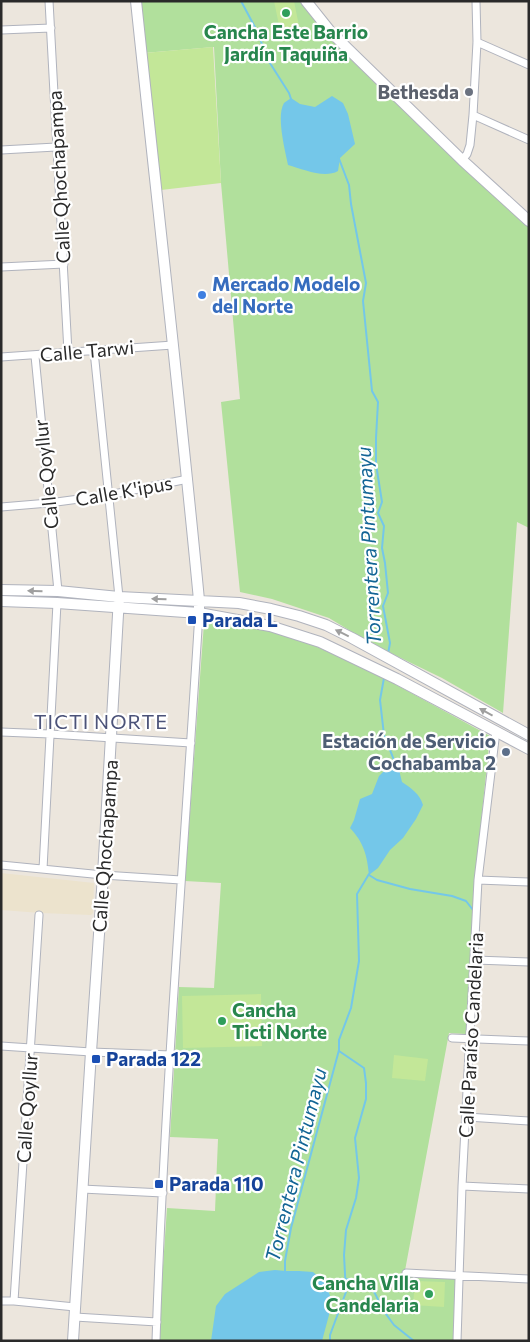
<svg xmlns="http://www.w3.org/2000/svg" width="530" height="1342" font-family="Commissioner,sans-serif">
	<rect width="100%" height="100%" fill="#ece6dd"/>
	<!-- education -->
	<path fill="#ece3cd" d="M1 873 94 883 93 913 91 915 41 913 1 910Z"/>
	<!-- green -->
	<path fill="#b1e09c" d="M139 1H299L341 50 458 163 529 228V528L517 522 503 713 442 678 372 644 329 618 272 599 240 592 221 402 240 399 221 183 214 47 144 53Z
		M207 620 260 628 306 642 369 670 490 736 475 880 466 1034 449 1033 404 1276 456 1279 454 1341H160L159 1325 167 1208 215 1211 218 1139 170 1137 179 987 214 988 221 883 185 881 204 623Z"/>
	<!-- pitch -->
	<path fill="#c3e798" d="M274 1H294L299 26 280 30Z
		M213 47 221 183 161 190 144 53Z
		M261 994 262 1046 183 1048 182 996Z
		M394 1055 428 1059 425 1081 392 1078Z
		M415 1281 445 1282 444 1307 413 1305Z"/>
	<!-- water -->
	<path fill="#74c7e9" d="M332 96 343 103 348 114 355 144 340 158 338 171C324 179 303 169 288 165 285 150 276 116 284 103 286 101 289 100 291 98L300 104 315 107Z
		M399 763 400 774 402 782C412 789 419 793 423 805L416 819 403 838 390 850 378 868 369 875C367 855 364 843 350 828L354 820 360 799 372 794 379 776 389 766Z
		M275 1270 286 1271H299L313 1272 326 1283 331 1299 329 1315 322 1341H211L216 1306 225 1294 259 1272Z"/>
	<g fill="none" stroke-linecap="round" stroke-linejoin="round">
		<!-- stream -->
		<path stroke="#74c7e9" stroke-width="2" d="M241 1 257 31 268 60 289 93 291 99
			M338 156 349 185 351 204 366 283 363 301 372 391 378 402 376 438V464L382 502 378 513 384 526 382 548 385 563 388 593 383 606 390 643 388 654
			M384 678 380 700 384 735 396 765
			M369 875 377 880 410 889 452 896 466 901 473 910
			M285 1273V1261L291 1228 339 1050V1040L351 1008 359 961 357 894 369 874
			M345 1279 369 1281 383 1310 394 1325 414 1341
			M330 1341V1335L346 1292 344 1255 346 1230 356 1198 359 1178 355 1138 366 1099V1083L364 1068 339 1051"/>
		<defs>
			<path id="street" d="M49 1 68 352
				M1 30 51 28
				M477 42 529 65
				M473 115 529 140
				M1 150 56 147
				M462 160 467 154 470 145 473 115 477 42 476 1
				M1 267 64 264
				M94 351 119 597
				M35 356 58 591
				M1 357 173 345
				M1 507 49 503 109 495 188 479
				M1 732 50 734 191 743
				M1 865 103 875 181 880
				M43 869 57 603
				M478 880 529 882
				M475 960 529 962
				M452 1038 529 1041
				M1 1046 91 1052 171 1055
				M467 1117 529 1121
				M462 1186 529 1189
				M82 1189 163 1193
				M406 1273 529 1279
				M1 1301H14L75 1307
				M14 1301 39 915
				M75 1317 157 1322
				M156 1341C164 1098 184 856 199 613
				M457 1341 462 1186 478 880 496 731"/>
			<path id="secondary" d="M136 1C157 201 180 400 199 600V613
				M306 1 330 31 347 48 462 160 529 221
				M1 590 58 591 119 597 239 603 271 609 299 616 326 625 352 638 529 735
				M1 601 57 603 199 613 270 626 320 642 397 679 529 749
				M73 1341 91 1052 103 875 119 597"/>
		</defs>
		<!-- street casing -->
		<use href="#street" stroke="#b0b3bd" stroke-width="9"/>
		<!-- secondary casing -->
		<use href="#secondary" stroke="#b0b3bd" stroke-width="12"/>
		<!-- street -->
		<use href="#street" stroke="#fff" stroke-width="7"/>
		<!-- secondary -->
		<use href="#secondary" stroke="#fff" stroke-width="10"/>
	</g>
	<!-- one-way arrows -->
	<defs><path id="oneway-solid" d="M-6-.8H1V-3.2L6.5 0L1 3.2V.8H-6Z" transform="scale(1.25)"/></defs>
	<g fill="#9f9f9f">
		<use href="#oneway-solid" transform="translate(35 591) rotate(-178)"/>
		<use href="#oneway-solid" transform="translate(159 599) rotate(-178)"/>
		<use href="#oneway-solid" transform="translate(342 633) rotate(-154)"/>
		<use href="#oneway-solid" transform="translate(486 712) rotate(-151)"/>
	</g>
	<!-- markers -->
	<g fill="#2e9e5b" stroke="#fff" stroke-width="2">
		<circle cx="286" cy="13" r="5"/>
		<circle cx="222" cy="1021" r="5"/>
		<circle cx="429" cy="1294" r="5"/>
	</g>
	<circle fill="#6b7280" stroke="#fff" stroke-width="2" cx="469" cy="92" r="5"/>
	<circle fill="#3f7fe0" stroke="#fff" stroke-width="2" cx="202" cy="295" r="5"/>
	<g fill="#1a4fb4" stroke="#fff" stroke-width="2">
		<rect x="187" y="615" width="10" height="10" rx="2.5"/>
		<rect x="91" y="1054" width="10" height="10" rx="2.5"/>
		<rect x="154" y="1179" width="10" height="10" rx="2.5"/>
	</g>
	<circle fill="#5c6f8a" stroke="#fff" stroke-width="2" cx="506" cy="752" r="5"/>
	<g text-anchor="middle" stroke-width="4.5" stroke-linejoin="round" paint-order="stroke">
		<!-- leisure labels -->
		<g font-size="19" font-weight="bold" fill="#27864d" stroke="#fff">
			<text x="286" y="39">Cancha Este Barrio<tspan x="286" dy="22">Jardín Taquiña</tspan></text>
			<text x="232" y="1017" text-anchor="start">Cancha<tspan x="232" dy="22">Ticti Norte</tspan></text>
			<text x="419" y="1290" text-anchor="end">Cancha Villa<tspan x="419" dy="22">Candelaria</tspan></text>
		</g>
		<!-- worship labels -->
		<g font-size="19" font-weight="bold" fill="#5b616d" stroke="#fff" text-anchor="end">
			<text x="459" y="99">Bethesda</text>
		</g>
		<!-- street labels -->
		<g font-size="19" fill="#2a2a2a" stroke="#fff">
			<text transform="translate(59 177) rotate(-93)" y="7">Calle Qhochapampa</text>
			<text transform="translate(87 351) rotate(-5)" y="7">Calle Tarwi</text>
			<text transform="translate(46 474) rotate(-96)" y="7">Calle Qoyllur</text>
			<text transform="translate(124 491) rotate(-10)" y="7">Calle K'ipus</text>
			<text transform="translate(105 846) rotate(-86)" y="7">Calle Qhochapampa</text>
			<text transform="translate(471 1035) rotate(-87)" y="7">Calle Paraíso Candelaria</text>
			<text transform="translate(27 1108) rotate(-86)" y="7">Calle Qoyllur</text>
		</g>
		<!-- shop labels -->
		<g font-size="19" font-weight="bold" fill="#366cbe" stroke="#fff" text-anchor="start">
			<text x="212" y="291">Mercado Modelo<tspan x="212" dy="22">del Norte</tspan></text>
		</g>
		<!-- transit labels -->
		<g font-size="19" font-weight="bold" fill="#164399" stroke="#fff" text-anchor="start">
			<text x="202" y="627">Parada L</text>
			<text x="106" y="1066">Parada 122</text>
			<text x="169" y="1191">Parada 110</text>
		</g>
		<!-- service labels -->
		<g font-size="19" font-weight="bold" fill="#4e5e75" stroke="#fff" text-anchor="end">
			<text x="496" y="748">Estación de Servicio<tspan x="496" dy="22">Cochabamba 2</tspan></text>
		</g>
		<!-- water labels -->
		<g font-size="20" font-style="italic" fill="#136595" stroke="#fff">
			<text transform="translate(369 546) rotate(-93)" y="7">Torrentera Pintumayu</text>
			<text transform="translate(296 1165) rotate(-76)" y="7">Torrentera Pintumayu</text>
		</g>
		<!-- neighbourhood labels -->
		<g font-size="20" letter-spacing="1" fill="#4c5379" stroke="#fff">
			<text x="101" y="729">TICTI NORTE</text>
		</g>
	</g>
	<!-- border -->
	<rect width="530" height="1342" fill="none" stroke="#2a2a2a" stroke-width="5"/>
</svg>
